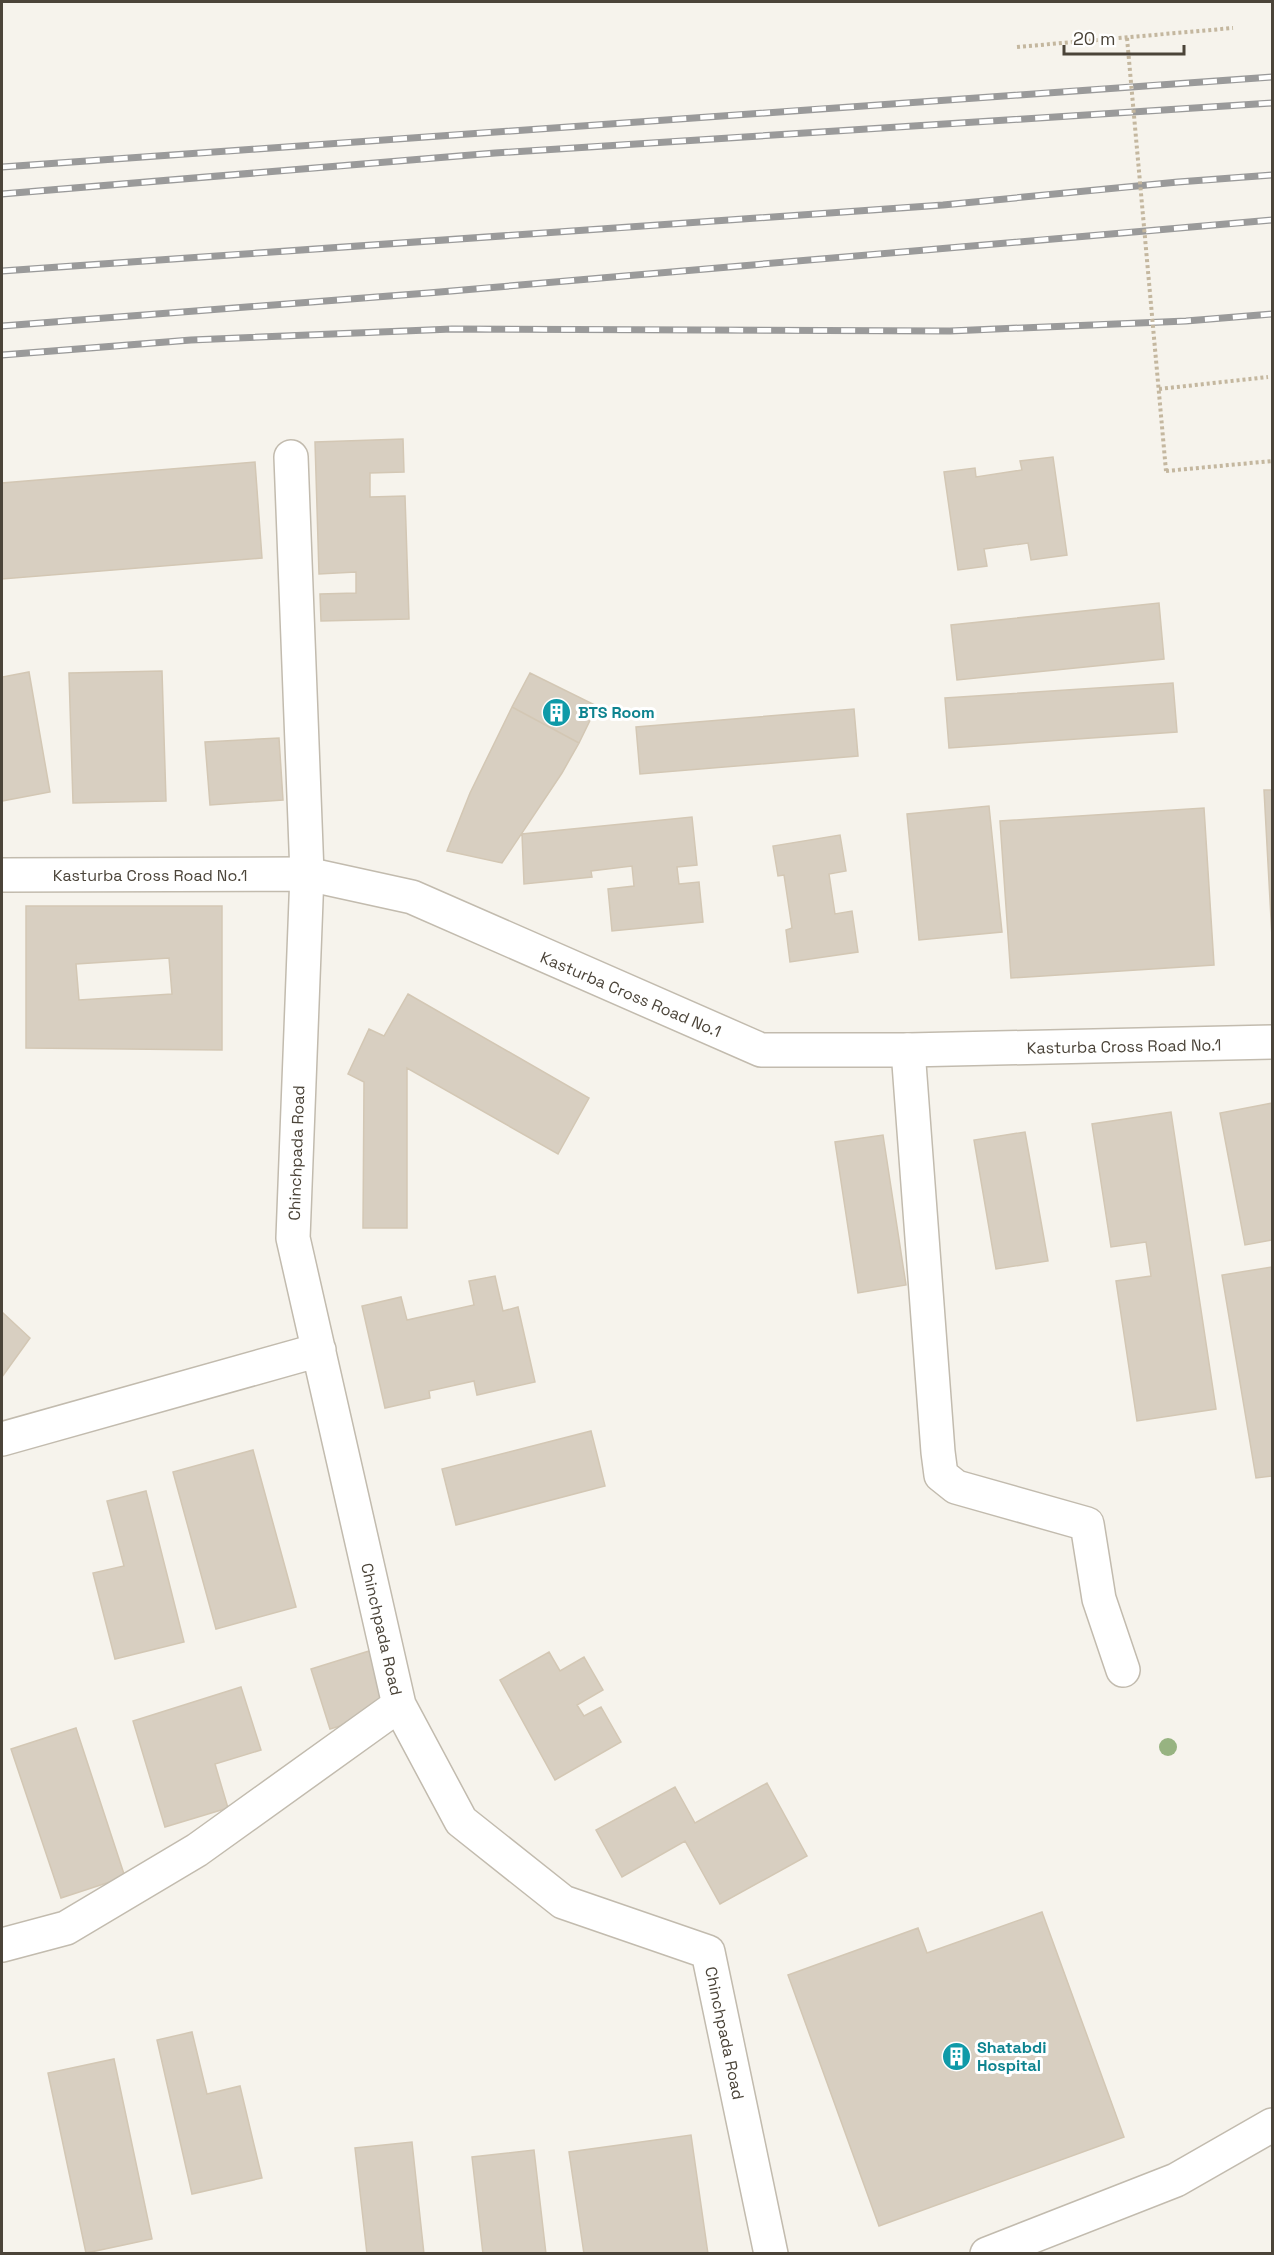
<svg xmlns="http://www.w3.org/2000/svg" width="1274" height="2255" font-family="'Space Grotesk',sans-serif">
	<rect width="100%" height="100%" fill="#f6f3ec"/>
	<!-- building -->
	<path fill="#d8cfc1" stroke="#d3c7b4" stroke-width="1.5" fill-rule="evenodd" d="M403 439 404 472 370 473V497L405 496 409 619 321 621 320 594 356 593V572L319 574 315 442Z
		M1053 457 1067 555 1031 560 1028 543 984 549 987 566 958 570 944 472 975 468 976 477 1022 470 1020 461Z
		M255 462 262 558 2 579V483Z
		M1159 603 1164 659 957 680 951 625Z
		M162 671 166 801 73 803 69 673Z
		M29 672 50 792 2 801V677Z
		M530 673 597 706 579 743 512 707Z
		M1173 683 1177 732 949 748 945 698Z
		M512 707 579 743 562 773 502 863 447 851 470 793Z
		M854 709 858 756 640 774 636 727Z
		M279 738 283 800 210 805 205 742Z
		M1264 790H1272V937Z
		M989 806 1002 932 919 940 907 814Z
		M1204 808 1214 965 1011 978 1000 821Z
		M692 817 697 865 677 867 679 884 699 882 703 922 612 931 608 889 634 886 632 866 591 871 592 877 524 884 522 834Z
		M840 835 846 871 829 874 835 914 852 911 858 952 790 962 786 930 792 928 784 875 778 876 773 846Z
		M26 906H222V1050L26 1048ZM169 958 172 994 79 1000 76 964Z
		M408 994 589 1098 558 1154 407 1068V1228H363L364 1082 348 1074 369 1029 384 1036Z
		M1272 1103V1240L1245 1245 1220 1113Z
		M1171 1112 1216 1409 1137 1421 1116 1281 1151 1276 1146 1242 1111 1247 1092 1124Z
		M1025 1132 1048 1261 996 1269 974 1140Z
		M883 1135 906 1285 858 1293 835 1142Z
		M1272 1267V1476L1256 1478 1222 1275Z
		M495 1276 503 1311 518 1307 535 1382 477 1395 474 1381 429 1391 430 1398 385 1408 362 1306 401 1297 407 1320 474 1305 469 1281Z
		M2 1312 30 1338 2 1377Z
		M591 1431 605 1486 456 1525 442 1469Z
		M253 1450 296 1607 216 1629 173 1472Z
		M146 1491 184 1642 115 1659 93 1573 124 1566 107 1501Z
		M369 1651 387 1712 330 1729 311 1669Z
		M549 1652 560 1671 584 1657 603 1690 577 1705 584 1716 601 1707 621 1742 555 1780 500 1680Z
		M241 1687 261 1750 215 1764 228 1808 165 1827 133 1721Z
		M76 1728 125 1877 61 1898 11 1749Z
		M767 1783 807 1856 720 1904 685 1841 622 1877 596 1830 675 1787 695 1823Z
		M1042 1912 1124 2137 879 2226 788 1975 918 1928 927 1953Z
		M192 2032 207 2094 240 2086 262 2178 192 2194 157 2040Z
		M114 2059 152 2239 86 2253 48 2073Z
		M691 2135 708 2254H584L569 2152Z
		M412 2142 424 2254H367L355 2148Z
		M534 2150 546 2254H483L472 2157Z"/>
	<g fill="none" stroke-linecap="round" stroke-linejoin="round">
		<defs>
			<path id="pedestrian" d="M908 1050 938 1452 941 1475 956 1487 1087 1524 1099 1599 1123 1670"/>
			<path id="minor" d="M291 457 307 874 293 1238 399 1705 461 1821 563 1902 708 1952 771 2254
				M2 1439 319 1350
				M2 1945 66 1928 197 1850 399 1705
				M987 2254 1176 2180 1272 2125"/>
			<path id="tertiary" d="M2 875 307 874 412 897 761 1050H908L1272 1042"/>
		</defs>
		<!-- pedestrian casing -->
		<use href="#pedestrian" stroke="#c2bbae" stroke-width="36"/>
		<!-- minor casing -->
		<use href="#minor" stroke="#c2bbae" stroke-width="36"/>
		<!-- tertiary casing -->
		<use href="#tertiary" stroke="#c2bbae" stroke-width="36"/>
		<!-- path -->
		<path stroke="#c4b79f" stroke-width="4" stroke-dasharray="3 3" stroke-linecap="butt" d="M1017 47 1233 28
			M1159 389 1268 377
			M1166 471 1272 461"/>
		<!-- pedestrian -->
		<use href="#pedestrian" stroke="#fff" stroke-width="33"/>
		<!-- minor -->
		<use href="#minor" stroke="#fff" stroke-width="33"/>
		<!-- tertiary -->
		<use href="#tertiary" stroke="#fff" stroke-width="33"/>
		<defs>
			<path id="rail" d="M2 167 1272 77
				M2 194 495 153 1272 103
				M2 271 943 205 1178 182 1272 175
				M2 326 428 293 1272 220
				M2 355 191 340 452 329 950 331 1186 321 1272 314"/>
		</defs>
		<!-- rail casing -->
		<use href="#rail" stroke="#9a9a9a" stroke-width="7"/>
		<!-- rail -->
		<use href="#rail" stroke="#fff" stroke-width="4.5" stroke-dasharray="14" stroke-linecap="butt"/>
		<!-- path-bridge -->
		<path stroke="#c4b79f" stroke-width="4" stroke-dasharray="3 3" stroke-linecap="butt" d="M1127 38 1166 471"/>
	</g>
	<!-- trees -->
	<circle fill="#97b381" cx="1168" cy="1747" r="9"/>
	<!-- icons -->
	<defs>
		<symbol id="building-disc" viewBox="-11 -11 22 22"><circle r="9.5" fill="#0f9aa8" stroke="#fff"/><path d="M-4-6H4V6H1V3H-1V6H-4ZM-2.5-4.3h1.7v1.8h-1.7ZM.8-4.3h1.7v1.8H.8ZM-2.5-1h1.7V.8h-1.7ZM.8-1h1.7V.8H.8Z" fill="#fff"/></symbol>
	</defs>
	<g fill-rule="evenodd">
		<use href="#building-disc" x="540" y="696" width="33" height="33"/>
		<use href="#building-disc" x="940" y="2040" width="33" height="33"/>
	</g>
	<g text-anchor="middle" stroke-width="6" stroke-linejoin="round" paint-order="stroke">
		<!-- culture labels -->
		<g font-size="16" font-weight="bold" fill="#0d838f" stroke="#fff" text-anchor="start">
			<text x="578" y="718">BTS Room</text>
			<text x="977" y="2053">Shatabdi<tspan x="977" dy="18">Hospital</tspan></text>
		</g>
		<!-- street labels -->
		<g font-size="16" fill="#4b4439" stroke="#fff">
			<text x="150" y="881">Kasturba Cross Road No.1</text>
			<text transform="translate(631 994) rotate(23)" y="6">Kasturba Cross Road No.1</text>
			<text transform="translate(1124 1046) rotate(-1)" y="6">Kasturba Cross Road No.1</text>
			<text transform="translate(296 1153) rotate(-88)" y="6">Chinchpada Road</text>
			<text transform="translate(382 1629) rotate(77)" y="6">Chinchpada Road</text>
			<text transform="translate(725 2033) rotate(78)" y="6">Chinchpada Road</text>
		</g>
	</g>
	<!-- border -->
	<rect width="1274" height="2255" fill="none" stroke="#4b4439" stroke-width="6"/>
	<!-- scale -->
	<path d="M1064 45v9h120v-9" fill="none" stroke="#4b4439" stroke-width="3"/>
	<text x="1073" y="45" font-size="18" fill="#4b4439" stroke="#ffffff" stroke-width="4.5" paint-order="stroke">20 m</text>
</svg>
